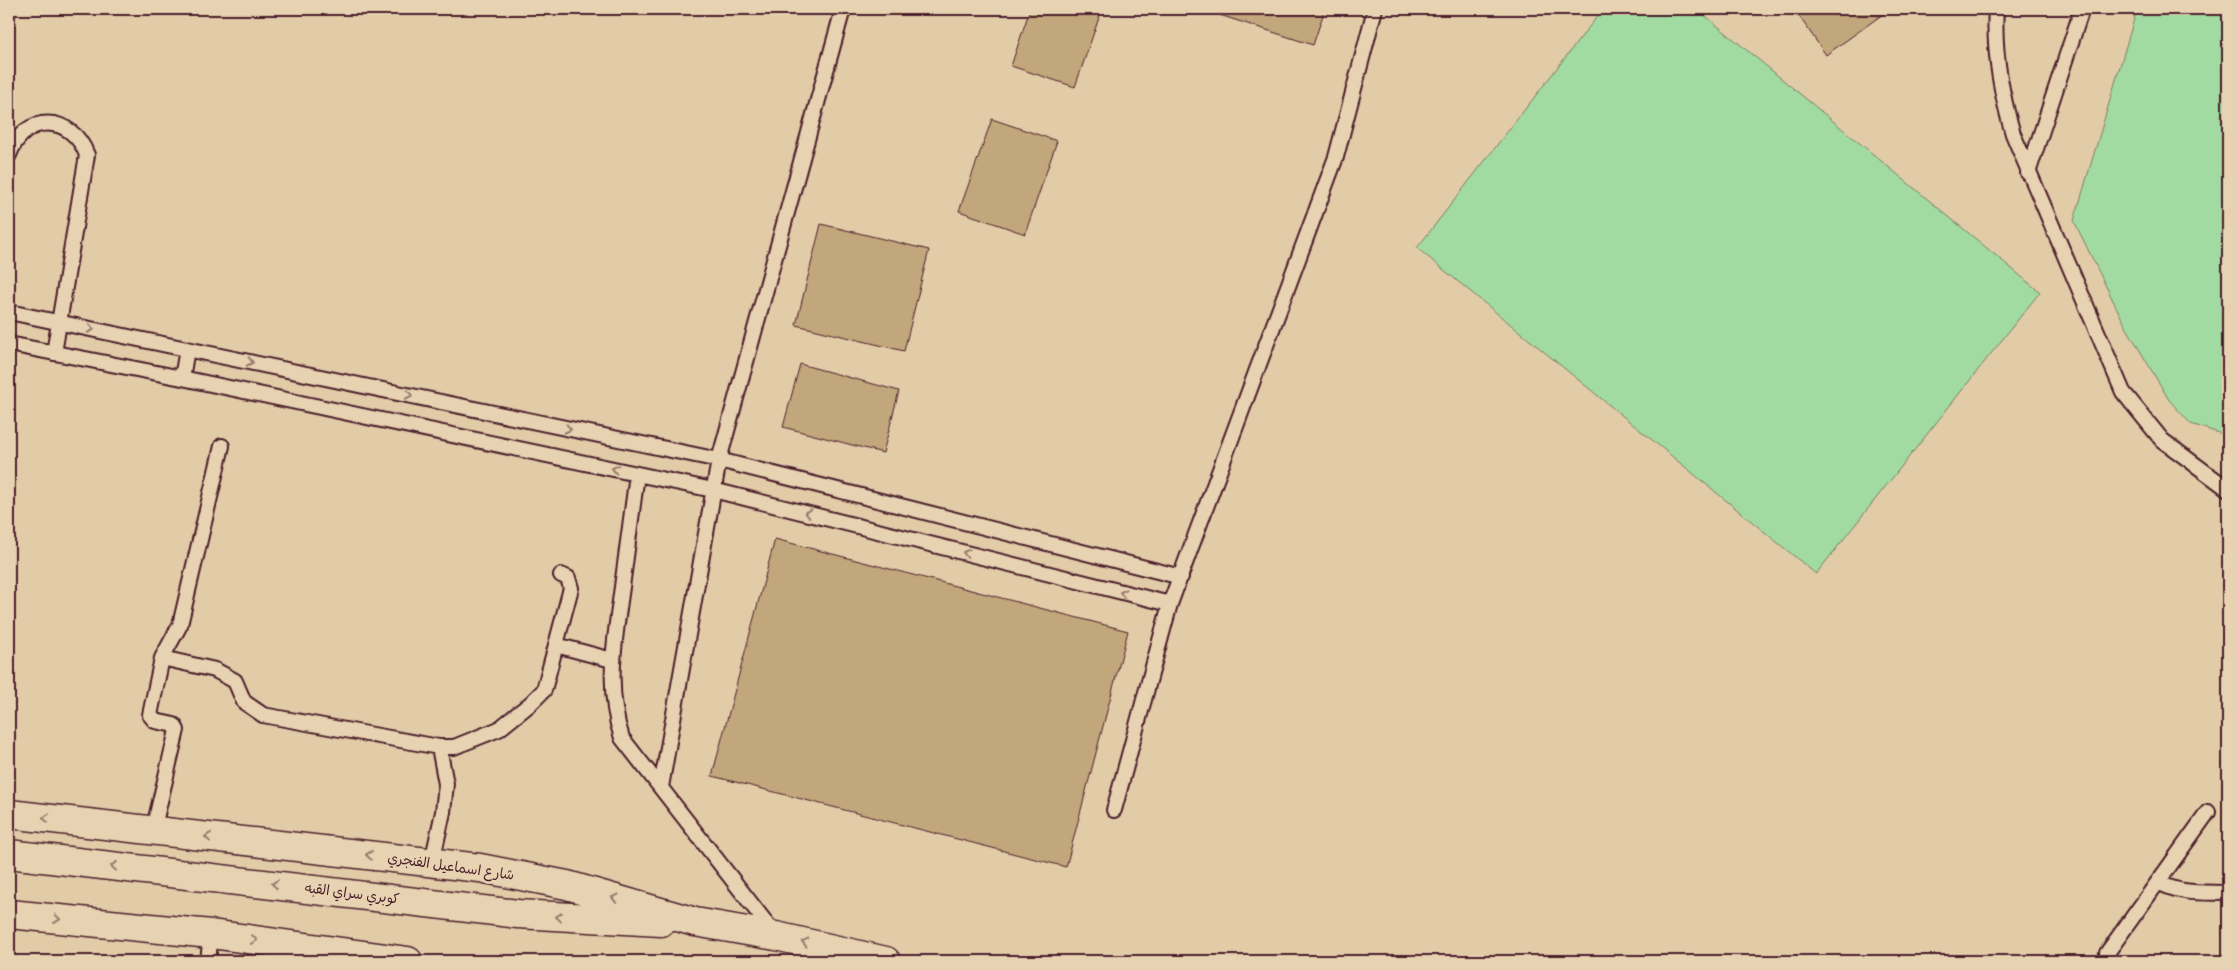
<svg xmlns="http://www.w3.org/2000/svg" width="2237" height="970" font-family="'Patrick Hand','Playpen Sans Arabic',sans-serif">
	<rect width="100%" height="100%" fill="#e2cca8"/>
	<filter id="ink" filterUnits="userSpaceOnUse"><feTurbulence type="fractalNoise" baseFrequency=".02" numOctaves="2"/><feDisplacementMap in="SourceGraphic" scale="10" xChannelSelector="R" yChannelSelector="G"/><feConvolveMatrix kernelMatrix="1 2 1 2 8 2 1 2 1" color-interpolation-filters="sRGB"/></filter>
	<g filter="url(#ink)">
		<!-- green -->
		<path fill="#a2dba1" stroke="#767d66" d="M1603 9H1697L2040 292 1816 574 1417 248Z
			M2137 9H2228V436L2191 424 2169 400 2125 325 2074 221Z"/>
		<!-- building -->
		<path fill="#c2a67b" stroke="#4a1f2b" d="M1030 9H1102L1075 87 1011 66Z
			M1201 9H1325L1313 45Z
			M1794 9H1890L1826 55Z
			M992 119 1057 141 1025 234 959 211Z
			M821 224 929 250 904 351 796 325Z
			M800 364 899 391 883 453 783 427Z
			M775 539 1128 631 1066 867 712 776Z"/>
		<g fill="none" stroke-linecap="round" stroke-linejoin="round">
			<defs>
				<path id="lane" d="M1996 9C1993 52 2001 93 2013 134L2123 392 2162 440 2228 489
					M9 155C24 113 71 113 87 155L54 353
					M2028 173 2082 9
					M9 312 719 460 1181 577
					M9 344 182 378 713 490 1170 604
					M182 378 187 349
					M637 474C632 512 627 550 622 587 615 639 605 687 622 738L774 933
					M556 645 612 660
					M162 658 215 670 235 681 244 702 263 715 439 747H454L499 729 530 704 544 690 571 588 568 578 561 575
					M661 787 719 460 843 9
					M1114 810 1170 604 1336 157 1375 9
					M153 831 177 730 174 725 155 721 150 715 162 658 180 625 222 446
					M432 862 443 812 446 784 439 747
					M2158 882C2181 895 2203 892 2228 893
					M2107 953 2208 812
					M208 961 211 934"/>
				<path id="secondary" d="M9 814 480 868 567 885 695 922 776 936 886 961
					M9 854 518 914 661 922
					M9 914 211 934 408 961"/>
			</defs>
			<!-- lane casing -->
			<use href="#lane" stroke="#4a1f2b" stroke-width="18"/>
			<!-- secondary casing -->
			<use href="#secondary" stroke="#4a1f2b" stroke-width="31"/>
			<!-- lane -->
			<use href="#lane" stroke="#e7d3b1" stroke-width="14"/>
			<!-- secondary -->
			<use href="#secondary" stroke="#e7d3b1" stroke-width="28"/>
		</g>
		<!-- one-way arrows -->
		<defs><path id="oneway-chevron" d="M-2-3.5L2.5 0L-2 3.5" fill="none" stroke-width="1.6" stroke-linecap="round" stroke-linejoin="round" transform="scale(1.25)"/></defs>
		<g stroke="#98796e">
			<use href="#oneway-chevron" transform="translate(91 329) rotate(12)"/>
			<use href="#oneway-chevron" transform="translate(250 362) rotate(12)"/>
			<use href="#oneway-chevron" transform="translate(409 395) rotate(12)"/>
			<use href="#oneway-chevron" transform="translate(568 429) rotate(12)"/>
			<use href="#oneway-chevron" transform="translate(615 469) rotate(-168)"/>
			<use href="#oneway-chevron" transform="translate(808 513) rotate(-166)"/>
			<use href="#oneway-chevron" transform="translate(966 553) rotate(-166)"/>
			<use href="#oneway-chevron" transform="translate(1123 593) rotate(-166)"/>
			<use href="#oneway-chevron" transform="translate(46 818) rotate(-174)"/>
			<use href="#oneway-chevron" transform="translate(208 837) rotate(-174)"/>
			<use href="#oneway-chevron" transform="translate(369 855) rotate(-174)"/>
			<use href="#oneway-chevron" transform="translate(114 866) rotate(-174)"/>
			<use href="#oneway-chevron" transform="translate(275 884) rotate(-174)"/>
			<use href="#oneway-chevron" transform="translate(615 898) rotate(-164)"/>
			<use href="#oneway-chevron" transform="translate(559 917) rotate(-176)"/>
			<use href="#oneway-chevron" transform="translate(57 919) rotate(6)"/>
			<use href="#oneway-chevron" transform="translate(254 940) rotate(8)"/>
			<use href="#oneway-chevron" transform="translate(805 942) rotate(-167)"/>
		</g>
	</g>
	<g text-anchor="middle" stroke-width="5" stroke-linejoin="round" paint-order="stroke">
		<!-- street labels -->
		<g font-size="14" fill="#4a1f2b" stroke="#e7d3b1">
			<text transform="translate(451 866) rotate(8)" y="5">شارع اسماعيل الفنجري</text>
			<text transform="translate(352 893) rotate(7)" y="5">كوبري سراي القبه</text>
		</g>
	</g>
	<!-- margin -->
	<rect width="2237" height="970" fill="none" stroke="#e7d3b1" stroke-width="30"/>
	<rect x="15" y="15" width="2207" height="940" fill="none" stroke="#4a1f2b" stroke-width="2" filter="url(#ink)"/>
</svg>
